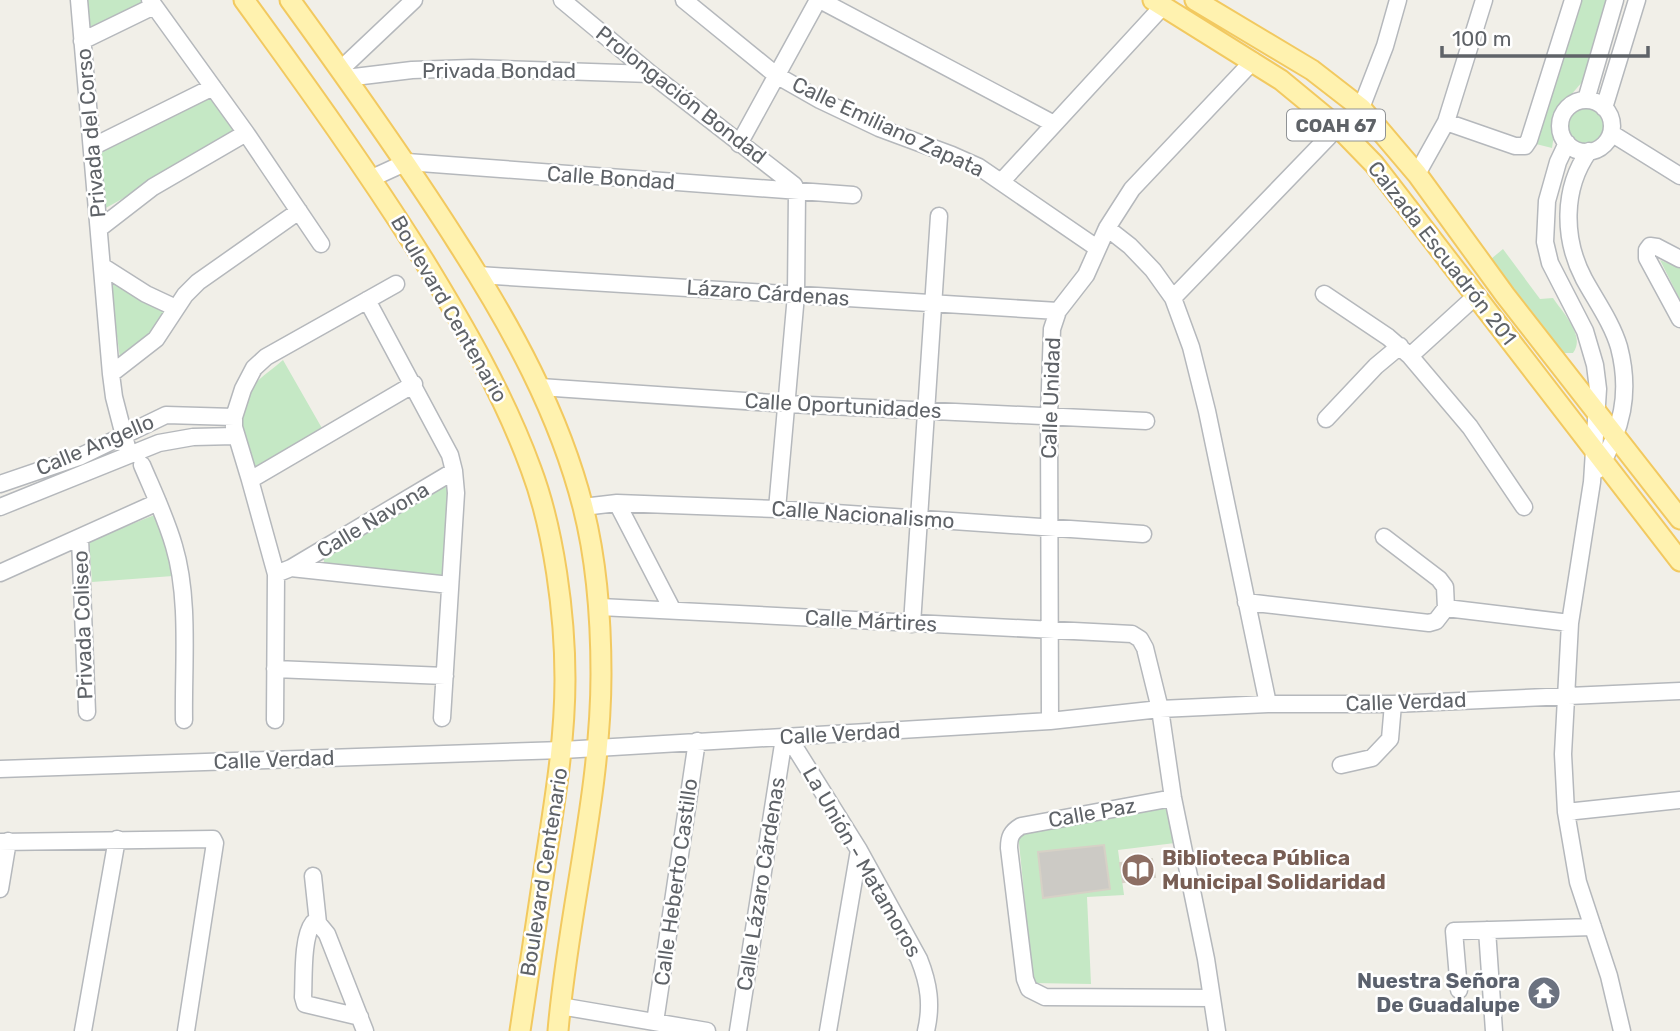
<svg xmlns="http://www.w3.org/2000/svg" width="1680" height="1031" font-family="Rubik,sans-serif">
	<rect width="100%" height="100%" fill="#f1efe8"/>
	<!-- green -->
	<path fill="#c5e8c5" d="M86 0H143L146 4 87 30Z
		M1580 0H1611L1590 73 1563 104 1555 128 1552 148 1536 144Z
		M213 95 240 133 104 209 98 153Z
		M1565 127a20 20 0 1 1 40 0a20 20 0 1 1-40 0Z
		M1503 249 1540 299 1553 298C1563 313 1586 336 1573 353H1564L1491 259Z
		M1660 260 1680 268V300Z
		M109 278 170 312 154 336 120 358Z
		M283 360 323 430 253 474C244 447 233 421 247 394 254 381 272 370 283 360Z
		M451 483 448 581 325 567 323 556Z
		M157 514 173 576 92 582 89 541Z
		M1169 807 1175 843 1118 850 1124 895 1087 897 1091 984 1033 983 1018 833Z"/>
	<!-- building -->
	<path fill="#cccac5" stroke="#d6d1c6" stroke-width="2" d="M1104 845 1110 889 1043 898 1038 852Z
		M1152 859 1155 877 1123 882 1120 863Z"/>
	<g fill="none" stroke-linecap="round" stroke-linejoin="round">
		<defs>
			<path id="minor" d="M79 0 111 374 114 397 129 455
				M150 0 246 133 321 244
				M562 0 651 74 794 185 797 192 796 295 777 509
				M684 0 776 75 820 100 879 128 952 155 979 167 1097 248
				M820 0 1054 124
				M82 41 154 6
				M340 70 414 0
				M346 78 412 70 472 68 651 74
				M1586 100 1615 0
				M1560 126a26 26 0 1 1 52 0a26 26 0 1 1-52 0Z
				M1361 108 1385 46 1398 0
				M1604 108 1637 0
				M1446 122 1515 146H1525L1529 140 1573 0
				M1611 133 1680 176
				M1567 143 1558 162 1547 201 1545 242 1550 263 1585 331 1595 365 1598 389 1592 482 1570 623 1563 754 1566 812 1578 882 1609 976 1622 1031
				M739 144 818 0
				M92 147 213 87
				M1589 151C1562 189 1563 239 1584 279 1596 301 1612 323 1619 347 1631 393 1622 430 1598 470
				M1417 174 1446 122 1484 0
				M372 178 407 162 853 195
				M1002 181 1163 6
				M100 228 153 187 246 133
				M1107 228 1130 246 1153 270 1173 298 1191 347 1207 411 1268 704
				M1680 259 1657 247 1650 246 1647 250V258L1680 319
				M102 266 146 294 176 308
				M478 275 1058 311
				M1324 294 1388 337 1410 356 1470 427 1524 507
				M1173 298 1338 127
				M367 300 450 455 454 471 456 493 442 718
				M1410 356 1477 295
				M111 374 156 339 185 295 198 282 299 211
				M540 387 788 404 1146 421
				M1326 419 1376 366 1400 346
				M142 465C153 491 166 518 174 546 190 599 183 666 184 720
				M250 480 414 384
				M0 484 79 457 166 415 234 417
				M617 503 672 609
				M0 507 159 443 193 437 235 436
				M583 507 617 503 777 509 1143 534
				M80 538 87 712
				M291 568 450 585
				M0 573 158 502
				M276 574 291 568 454 471
				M1246 602 1429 623 1436 621 1446 608 1445 587 1439 579 1384 537
				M600 607 1132 634 1140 639 1145 648 1160 709 1173 798 1206 959 1217 1031
				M1446 608 1570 623
				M912 624 939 216
				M275 669 445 676
				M275 720 276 574 250 480 234 427V417L243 389 254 368 266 357 396 284
				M1050 721 1049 416 1052 329 1058 311 1086 275 1107 228 1132 189 1253 61
				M789 738 859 850 919 959C929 984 932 1005 926 1031
				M1341 765 1372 758 1390 739 1393 704
				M0 769 563 750 1050 721 1160 709 1268 704H1393L1680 691
				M1173 798 1021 826C1011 832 1009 837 1009 848L1025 979 1029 989 1045 997 1212 998
				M1566 812 1680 800
				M0 842 213 839 215 843 186 1031
				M313 876 318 923 327 934 365 1031
				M0 889 8 841
				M318 923H313C302 937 304 978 303 997L305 1004 360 1017
				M1487 930 1494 1031
				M1459 990 1454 931 1593 927
				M560 1006 707 1031
				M655 1022 697 741
				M83 1031 117 839
				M738 1031 784 738
				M828 1031 859 850"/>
			<path id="major" d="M244 0C306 85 367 170 423 259 464 326 504 395 531 469 554 530 565 615 565 679 565 740 555 799 546 858 537 916 529 973 520 1031
				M290 0C348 80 406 161 459 245 511 326 559 413 583 507 597 562 601 618 601 674 601 794 568 912 558 1031
				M1153 0 1281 80 1338 127 1374 164 1680 561
				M1195 0 1312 70 1361 108 1417 174 1505 295 1680 519"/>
		</defs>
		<!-- minor casing -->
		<use href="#minor" stroke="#b5b8bc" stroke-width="19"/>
		<!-- major casing -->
		<use href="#major" stroke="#f2c960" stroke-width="23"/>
		<!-- minor -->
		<use href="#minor" stroke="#fff" stroke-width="16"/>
		<!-- major -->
		<use href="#major" stroke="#fff2af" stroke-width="19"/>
	</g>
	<!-- icons -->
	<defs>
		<symbol id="library-disc" viewBox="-11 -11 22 22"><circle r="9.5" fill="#8d6e63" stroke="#fff"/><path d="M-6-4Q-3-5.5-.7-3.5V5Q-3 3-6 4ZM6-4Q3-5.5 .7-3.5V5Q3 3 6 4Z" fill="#fff"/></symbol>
		<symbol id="temple-disc" viewBox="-11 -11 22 22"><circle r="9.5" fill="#6b7280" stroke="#fff"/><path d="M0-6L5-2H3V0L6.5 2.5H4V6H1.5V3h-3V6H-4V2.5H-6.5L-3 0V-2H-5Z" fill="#fff"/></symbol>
	</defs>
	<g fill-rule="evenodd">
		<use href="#library-disc" x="1119" y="851" width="38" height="38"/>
		<use href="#temple-disc" x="1525" y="974" width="38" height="38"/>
	</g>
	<g text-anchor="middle" stroke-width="5" stroke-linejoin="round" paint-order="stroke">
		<!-- shield labels -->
		<rect fill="#fff" stroke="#8f9295" stroke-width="2" x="1287" y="109.5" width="98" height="31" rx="5"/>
		<g font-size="19" font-weight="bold" fill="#5f6368">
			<text x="1336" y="132">COAH 67</text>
		</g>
		<!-- street labels -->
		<g font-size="21" fill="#5f6368" stroke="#fff">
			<text x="499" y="78">Privada Bondad</text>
			<text transform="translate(681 95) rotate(38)" y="7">Prolongación Bondad</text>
			<text transform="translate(888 127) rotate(25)" y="7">Calle Emiliano Zapata</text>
			<text transform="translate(91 133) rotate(-95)" y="7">Privada del Corso</text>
			<text transform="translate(611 178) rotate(4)" y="7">Calle Bondad</text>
			<text transform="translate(1442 253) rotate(52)" y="7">Calzada Escuadrón 201</text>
			<text transform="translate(768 293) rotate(4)" y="7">Lázaro Cárdenas</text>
			<text transform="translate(449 309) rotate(60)" y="7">Boulevard Centenario</text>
			<text transform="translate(1051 398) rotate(-88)" y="7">Calle Unidad</text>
			<text transform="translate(843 406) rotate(3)" y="7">Calle Oportunidades</text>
			<text transform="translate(95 445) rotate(-23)" y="7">Calle Angello</text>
			<text transform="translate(863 515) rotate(4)" y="7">Calle Nacionalismo</text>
			<text transform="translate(373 520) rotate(-31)" y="7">Calle Navona</text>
			<text transform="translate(871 621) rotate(3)" y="7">Calle Mártires</text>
			<text transform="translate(83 625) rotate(-92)" y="7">Privada Coliseo</text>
			<text transform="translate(1406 702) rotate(-2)" y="7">Calle Verdad</text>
			<text transform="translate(840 734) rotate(-3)" y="7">Calle Verdad</text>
			<text transform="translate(274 760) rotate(-2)" y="7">Calle Verdad</text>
			<text transform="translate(1092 813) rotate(-10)" y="7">Calle Paz</text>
			<text transform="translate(862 862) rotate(60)" y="7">La Unión - Matamoros</text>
			<text transform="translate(544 872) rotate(-81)" y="7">Boulevard Centenario</text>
			<text transform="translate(676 882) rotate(-82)" y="7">Calle Heberto Castillo</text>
			<text transform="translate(761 884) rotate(-81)" y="7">Calle Lázaro Cárdenas</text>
		</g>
		<!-- education labels -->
		<g font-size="21" font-weight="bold" fill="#785e54" stroke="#fff" text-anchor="start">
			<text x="1162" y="865">Biblioteca Pública<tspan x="1162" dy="24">Municipal Solidaridad</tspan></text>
		</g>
		<!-- worship labels -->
		<g font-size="21" font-weight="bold" fill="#5b616d" stroke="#fff" text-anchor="end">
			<text x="1520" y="988">Nuestra Señora<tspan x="1520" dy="24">De Guadalupe</tspan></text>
		</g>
	</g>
	<!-- scale -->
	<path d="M1442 46v10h206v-10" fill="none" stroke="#5f6368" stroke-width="3.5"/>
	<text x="1452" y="46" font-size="21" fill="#5f6368" stroke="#ffffff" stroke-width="5" paint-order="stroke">100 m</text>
</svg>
